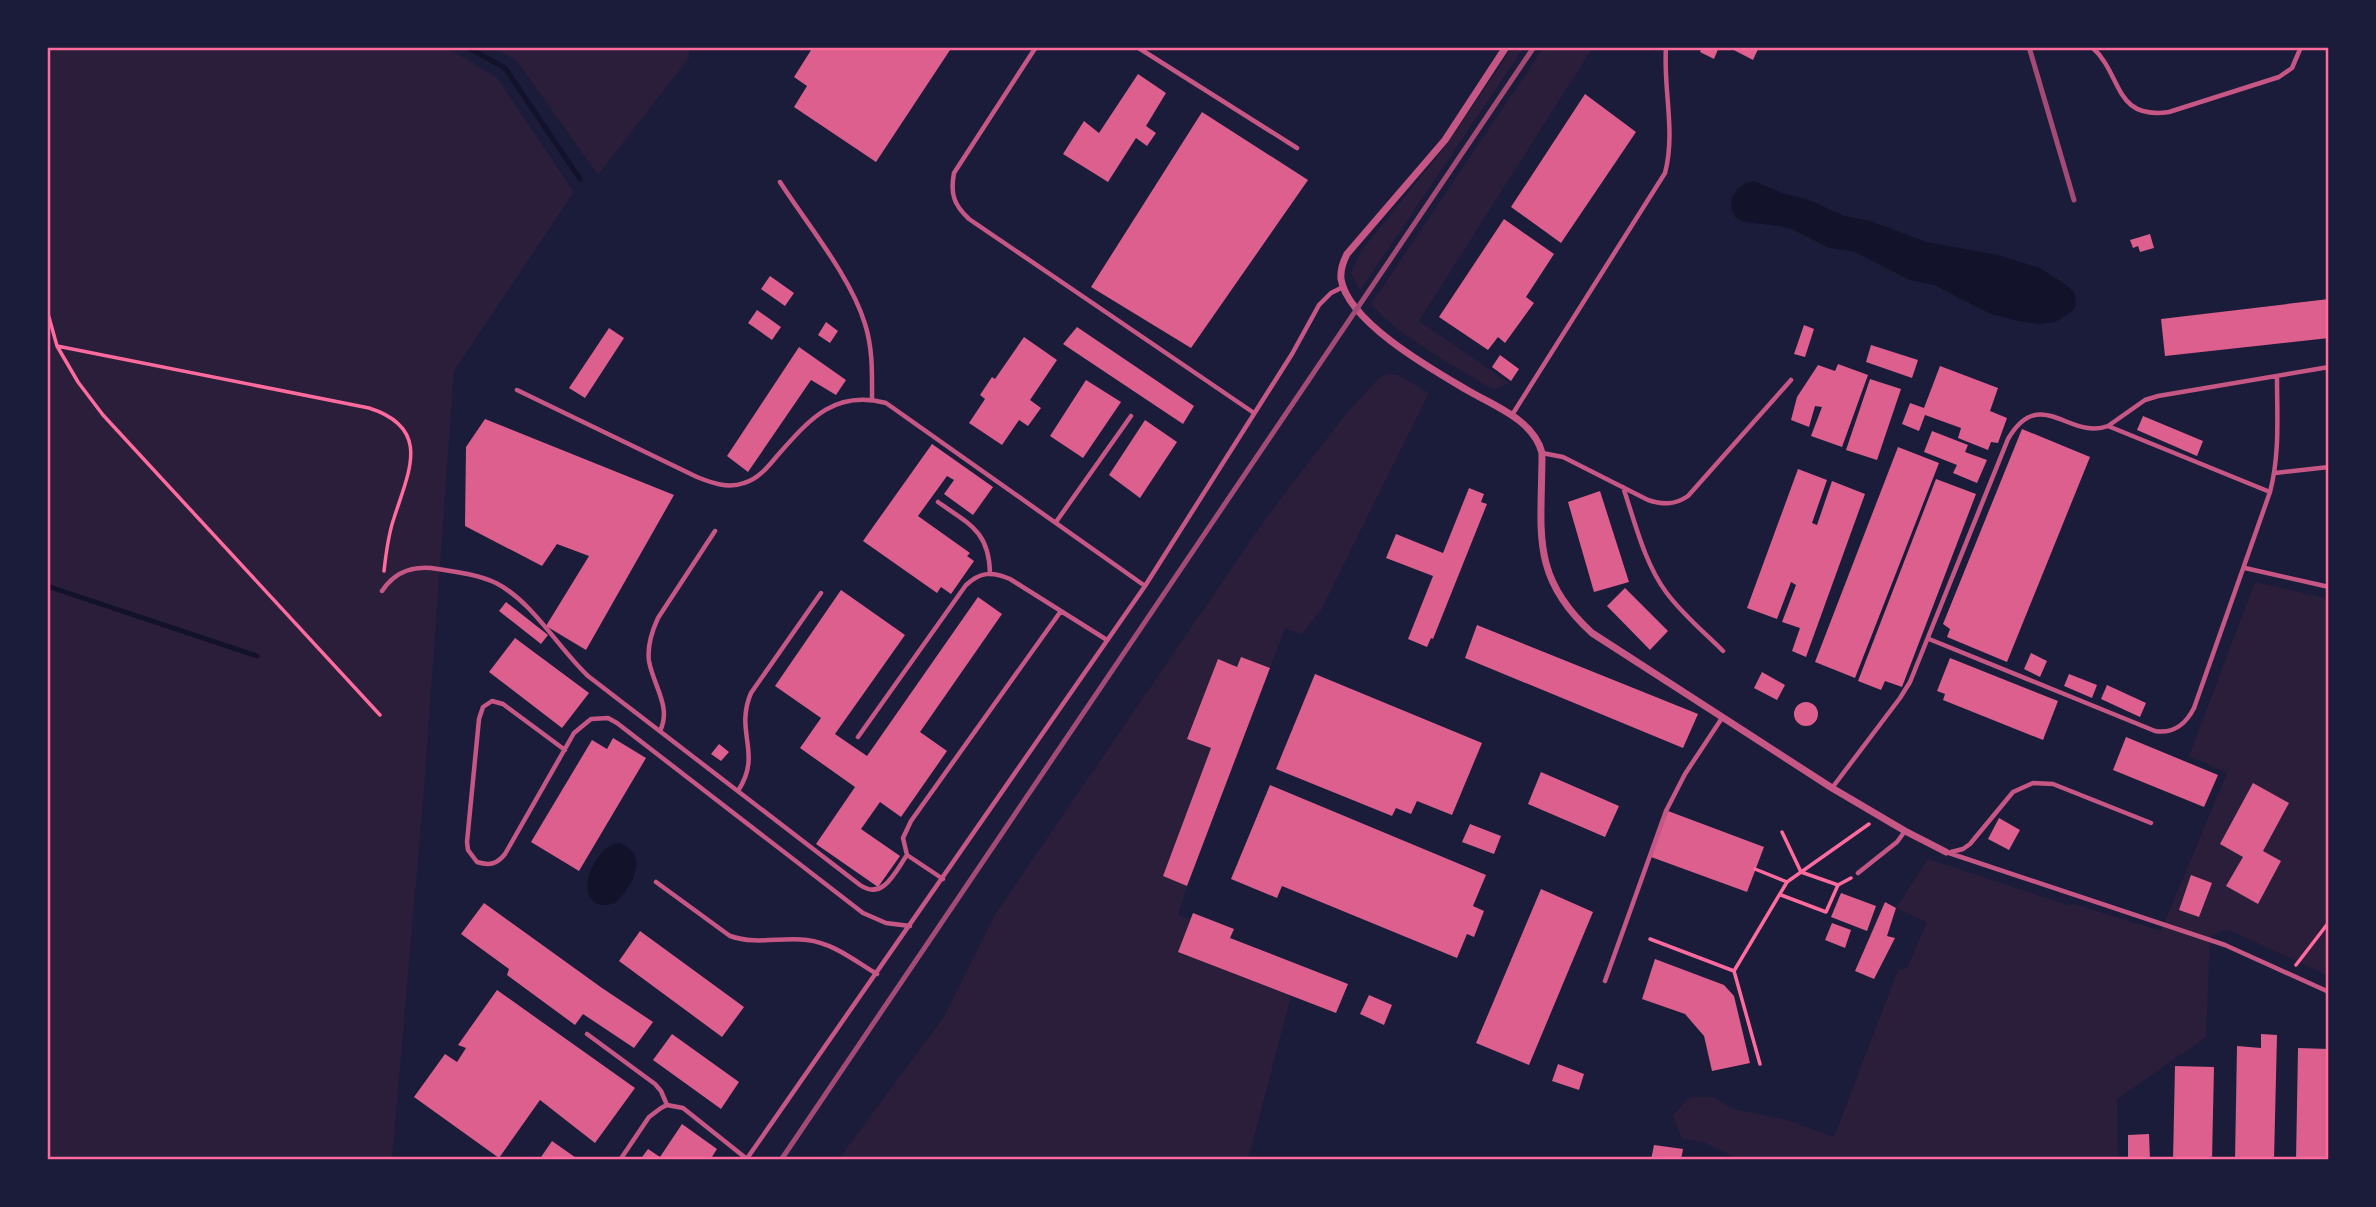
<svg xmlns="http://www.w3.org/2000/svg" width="2376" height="1207" font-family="'PT Sans',sans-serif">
	<rect width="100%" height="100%" fill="#1b1b3a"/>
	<!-- green -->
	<path fill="#2a1e3b" d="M47 47H446L497 78 574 192 454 371 423 802 392 1160H47Z
		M493 47H689V58L598 175 517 61Z
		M1513 47H1524L1360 291 1351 273 1361 251 1442 151Z
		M1544 47H1593L1419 321 1509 383 1495 389 1485 385C1447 361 1401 338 1371 304Z
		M1388 374 1398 375 1429 393 1321 610 1302 634 1285 628 1270 668 1241 658 1237 667 1218 659 1188 738 1211 748 1163 876 1187 886 1178 915 1190 919 1178 952 1291 996 1248 1160H838L943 1018 994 916 1266 518 1345 415 1379 378Z
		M2255 582 2329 599V976L2231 931 2224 930 2212 935 2210 941 2206 1037 2117 1099 2118 1160H1741L1703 1142 1682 1139 1673 1115 1690 1097H1713L1733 1109 1787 1120 1834 1137 1898 970 1907 968 1927 922 1896 908 1928 859 2068 905 2074 904 2161 931 2227 773 2189 756Z"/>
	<!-- water -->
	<path fill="#12122b" d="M1754 181 1782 193 1809 200 1844 216 1870 221 1926 242 1998 255 2040 268 2069 287 2075 294 2076 303 2074 310 2055 322 2039 324 2013 320 1989 313 1934 285 1910 280 1853 251 1829 248 1794 230 1780 226 1745 222 1735 217 1731 208 1732 197 1738 188 1746 183Z
		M619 843C651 854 632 887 615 903 569 917 588 847 619 843Z"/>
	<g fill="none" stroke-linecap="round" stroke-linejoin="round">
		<!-- stream -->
		<path stroke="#12122b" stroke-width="5" d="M467 47 505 68 580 179
			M47 586 257 656"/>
	</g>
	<!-- building -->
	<path fill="#dd5f8e" d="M813 47H952L876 162 794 107 807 86 794 77Z
		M1702 47H1719L1714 59 1700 52Z
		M1728 47H1759L1753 60Z
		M1138 74 1166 93 1146 126 1156 133 1147 146 1136 138 1108 182 1063 154 1084 121 1099 133Z
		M1585 94 1636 132 1561 243 1511 207Z
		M1202 112 1308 180 1191 348 1091 287Z
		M1504 219 1554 254 1526 297 1534 303 1505 343 1498 337 1488 350 1439 317Z
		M2150 234 2154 248 2140 252 2138 246 2133 248 2130 240Z
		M770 276 794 293 785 306 761 289Z
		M2329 299V338L2165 356 2161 319Z
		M757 310 781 327 772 340 748 323Z
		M826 322 838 331 830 343 818 335Z
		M1804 325 1814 329 1805 357 1794 354Z
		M1077 327 1194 406 1183 424 1063 344Z
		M609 328 624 338 585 398 569 388Z
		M1024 337 1057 360 1030 400 1041 408 1028 426 1019 420 1002 445 969 423 985 399 980 395 992 377 995 379Z
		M1871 345 1918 360 1912 378 1866 362Z
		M799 347 846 380 836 395 811 380 748 472 727 456Z
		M1500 355 1519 369 1511 381 1492 367Z
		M1838 364 1868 375 1842 447 1811 436 1822 407 1815 406 1809 427 1791 420 1797 397 1818 365 1835 371Z
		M1940 366 1998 388 1990 411 2007 418 1998 443 1991 442 1988 450 1958 438 1961 428 1925 415 1919 431 1902 424 1910 403 1924 408Z
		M1870 379 1901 389 1877 460 1846 450Z
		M1086 380 1121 402 1083 458 1050 436Z
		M2143 416 2203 441 2197 456 2137 430Z
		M485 419 674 495 586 650 546 626 589 556 557 544 542 566 465 526 466 447Z
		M1145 420 1177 442 1140 498 1109 475Z
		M2022 429 2090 457 2007 662 1947 637 1950 629 1943 624Z
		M1932 431 1968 445 1965 452 1987 460 1977 483 1953 473 1957 465 1924 452Z
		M932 444 993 487 973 515 944 494 954 480 947 476 918 516 970 553 967 556 974 561 951 594 941 587 937 593 863 541Z
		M1898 447 1939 463 1855 678 1815 662Z
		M1798 469 1827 480 1812 523 1817 525 1832 481 1865 494 1806 657 1792 651 1800 628 1782 622 1796 585 1791 582 1777 619 1747 608Z
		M1936 479 1976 494 1902 687 1885 681 1881 690 1858 681Z
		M1469 488 1484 494 1481 502 1487 504 1433 639 1431 638 1427 647 1408 639 1433 576 1386 558 1396 534 1443 553Z
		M1600 491 1629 582 1594 592 1568 502Z
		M1625 588 1668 631 1650 650 1607 606Z
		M841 590 905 635 835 734 867 756 978 597 1002 614 920 732 947 751 901 817 880 802 861 829 900 856 878 887 816 844 855 787 800 748 821 718 775 686Z
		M506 602 548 635 541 644 499 611Z
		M1477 625 1698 714 1683 748 1465 658Z
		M515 638 589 693 562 728 489 672Z
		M2031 653 2047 661 2040 677 2024 669Z
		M1241 657 1270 668 1187 886 1163 876 1211 748 1187 739 1218 659 1237 667Z
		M1950 658 2058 701 2043 740 1943 700 1945 694 1937 691Z
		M1762 672 1785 685 1777 700 1754 688Z
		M1315 674 1482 743 1452 815 1417 801 1411 814 1396 808 1392 816 1276 769Z
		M2069 674 2097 685 2092 698 2064 686Z
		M2107 685 2146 703 2140 717 2101 699Z
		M1794 714a12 12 0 1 1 24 0a12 12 0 1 1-24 0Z
		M2126 737 2218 775 2204 807 2113 770Z
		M613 738 646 758 579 871 531 842 592 740 607 749Z
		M719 744 729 752 721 761 711 754Z
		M1541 772 1619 806 1605 837 1528 804Z
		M2253 783 2289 803 2263 851 2281 861 2258 904 2226 886 2243 857 2220 844Z
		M1270 785 1486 875 1473 906 1484 911 1474 937 1467 934 1457 958 1282 886 1277 898 1231 879Z
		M1668 811 1764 847 1747 892 1651 857Z
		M1999 818 2020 830 2009 850 1988 839Z
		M1470 824 1501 836 1494 854 1462 842Z
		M2191 875 2212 883 2199 917 2179 910Z
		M1541 889 1593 912 1529 1065 1476 1043Z
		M1841 893 1876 906 1867 931 1831 917Z
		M1885 902 1896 908 1887 936 1895 938 1874 979 1855 971Z
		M484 903 602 988 653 1022 634 1048 583 1014 575 1025 507 975 509 969 461 934Z
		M1193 913 1234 929 1230 938 1348 984 1336 1013 1178 952Z
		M1832 923 1851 930 1845 948 1825 940Z
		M640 931 744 1007 722 1037 619 961Z
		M1655 959 1724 985 1734 996 1750 1063 1712 1071 1704 1036 1685 1014 1642 999Z
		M497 990 635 1088 595 1143 540 1100 499 1158 414 1097 445 1054 457 1062 466 1048 458 1045Z
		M1369 995 1392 1005 1384 1025 1360 1014Z
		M672 1034 739 1082 721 1109 653 1060Z
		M2261 1034 2277 1035 2274 1160H2235L2237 1046 2261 1048Z
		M2298 1048 2329 1049V1160H2296Z
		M1558 1064 1584 1074 1579 1090 1552 1081Z
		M2175 1066 2214 1067 2212 1160H2173Z
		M682 1124 717 1149 710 1160H640L648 1149 660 1157Z
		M2149 1134 2150 1160H2128V1135Z
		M552 1141 579 1160H539Z
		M1654 1145 1683 1149 1681 1160H1651Z"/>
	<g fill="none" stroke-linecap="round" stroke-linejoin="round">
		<!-- path -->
		<path stroke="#ff6b9d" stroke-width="3.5" d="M47 310 57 346 369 408C432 428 409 471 394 518 388 535 386 553 384 571
			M57 346 78 382 103 415 380 715
			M1755 869 1787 882
			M1838 885 1851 878
			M1781 895 1826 912 1838 885 1801 872 1782 832
			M1650 939 1734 971 1760 1064
			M2296 965 2329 922
			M1734 971 1787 882 1869 824"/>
		<!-- service -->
		<path stroke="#c65784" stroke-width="4.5" d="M1036 47 954 173C950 194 954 205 969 219L1254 413
			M1137 47 1297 148
			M2092 47C2123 75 2113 120 2169 112L2279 77 2292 68 2301 47
			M780 182C807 224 851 277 865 324 873 349 872 374 872 399
			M517 390 697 477C712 483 728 489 744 483 758 479 768 467 777 456 809 420 834 389 886 403L1145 586
			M1512 415 1665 173C1676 131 1663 90 1666 47
			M2108 426 2145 400 2158 396 2329 367
			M1542 453 1563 457 1648 500C1663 505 1675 505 1688 496L1791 380
			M2275 473 2329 467
			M1623 487C1635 522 1644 562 1666 592 1682 614 1704 632 1723 651
			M938 502C969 524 989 531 990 573
			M1056 522 1131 416
			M2245 568 2329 587
			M382 591C396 570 415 565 438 569 458 572 479 575 496 583 533 602 558 648 588 676L860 885C883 901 895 872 907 855L943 879
			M1929 639 2155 731C2173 734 2186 724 2194 708L2270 492C2280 454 2277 415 2277 377
			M660 731C672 707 653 685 649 661 647 646 652 631 658 618L715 531
			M858 737 966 585C980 572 992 571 1010 579L1107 640
			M565 750 503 704 492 701 483 707 479 719 467 842 468 850 477 862C490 866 497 864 505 854L574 733 591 719 608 718 617 723 863 913 886 923 910 926
			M1832 788 1900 698 1910 682 2008 439C2040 384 2070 441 2108 426L2270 492
			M738 791C763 753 734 733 751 693L821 593
			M1946 852 2225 945 2329 992
			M1951 852 1963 849 1970 844 2013 792 2033 783 2053 784 2151 823
			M907 855 903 838 911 821 1061 611
			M1858 873 1897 842 1905 831
			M656 882 730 936C756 945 781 937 807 940 833 943 855 961 877 974
			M1605 981 1666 811 1685 774 1722 718
			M587 1034 655 1084 661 1091 667 1105
			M620 1160 649 1117 661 1108 667 1105 683 1108 747 1159
			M746 1160 1145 586 1292 354 1319 305 1331 293 1343 287"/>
		<!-- minor -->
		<path stroke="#c65784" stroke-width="7" d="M1506 47 1445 140 1347 254C1343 262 1340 270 1341 279 1348 322 1431 369 1467 390 1494 406 1534 420 1542 453 1542 531 1529 576 1592 633L1832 788 1905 831 1946 852"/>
		<!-- rail -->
		<path stroke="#a44b75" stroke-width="5" d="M2029 47 2074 200
			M781 1160 1534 47"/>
	</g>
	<!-- border -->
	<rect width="2376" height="1207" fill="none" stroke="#1b1b3a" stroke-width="98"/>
	<rect x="49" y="49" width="2278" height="1109" fill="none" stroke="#ff6b9d" stroke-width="2.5"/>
</svg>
